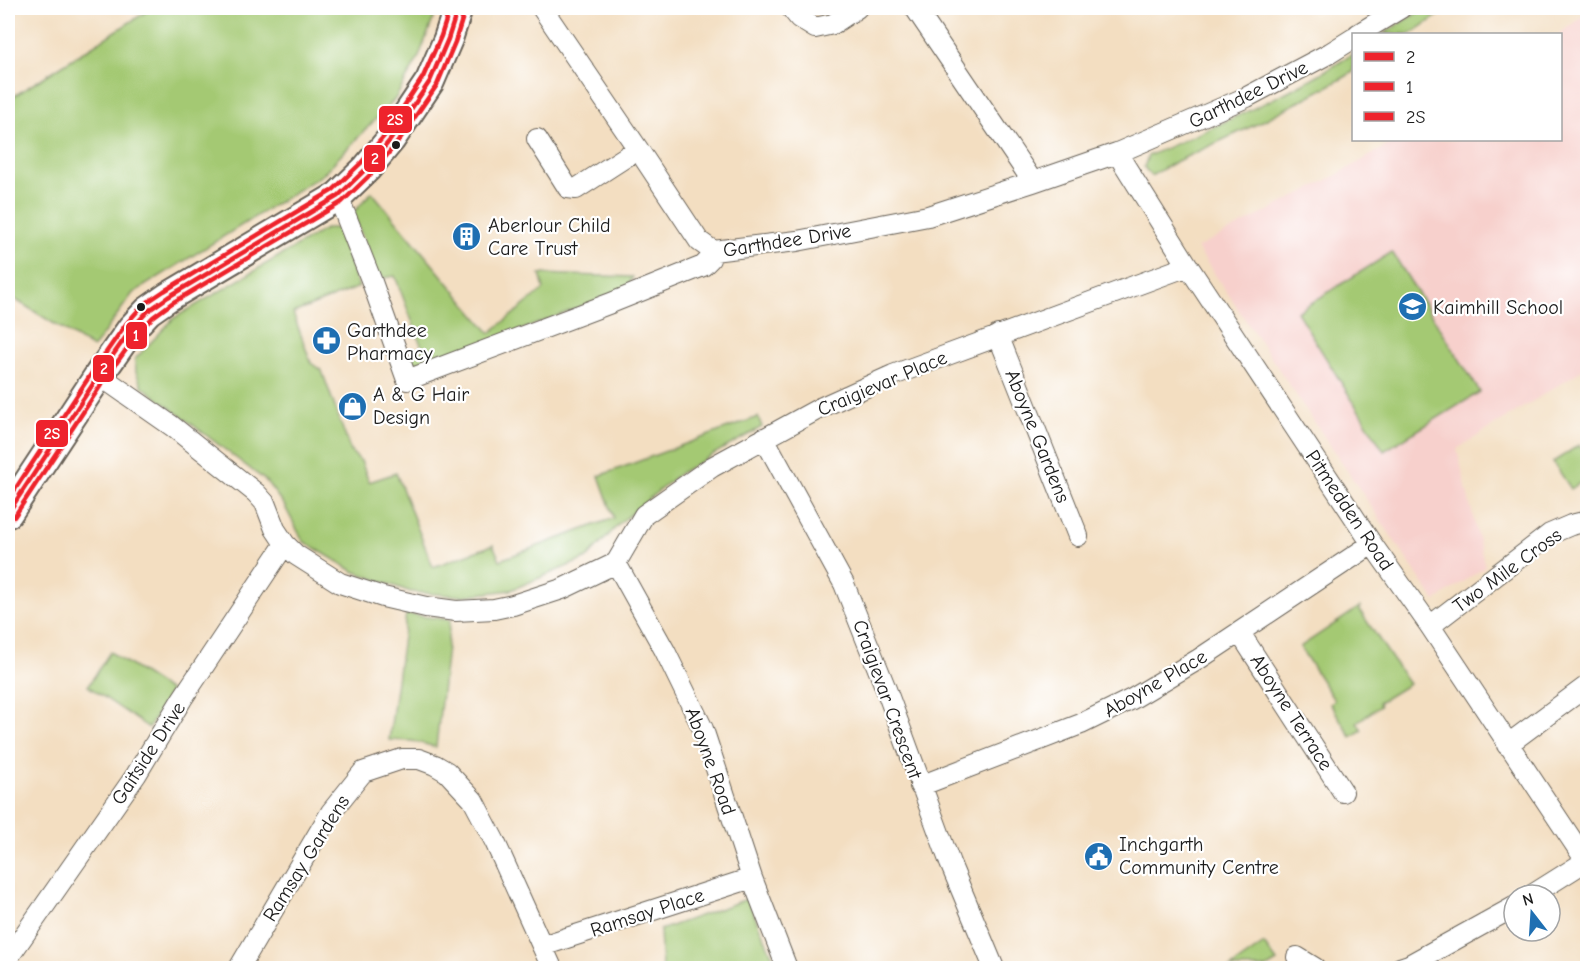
<svg xmlns="http://www.w3.org/2000/svg" width="1595" height="976" font-family="'Comic Neue',sans-serif">
	<rect width="100%" height="100%" fill="#fff"/>
	<filter id="ink" filterUnits="userSpaceOnUse"><feTurbulence type="fractalNoise" baseFrequency=".0167" numOctaves="2"/><feDisplacementMap in="SourceGraphic" scale="12" xChannelSelector="R" yChannelSelector="G"/><feConvolveMatrix kernelMatrix="1 2 1 2 8 2 1 2 1" color-interpolation-filters="sRGB"/></filter>
	<filter id="wash" filterUnits="userSpaceOnUse"><feTurbulence type="fractalNoise" baseFrequency=".008" numOctaves="4" result="noise"/><feDisplacementMap in="SourceGraphic" scale="24" xChannelSelector="R" yChannelSelector="G"/><feGaussianBlur stdDeviation="1.35" result="paint"/><feColorMatrix in="noise" values="0 0 0 0 0 0 0 0 0 0 0 0 0 0 0 0 0 1.4 0 .05"/><feComposite in="paint" operator="in"/></filter>
	<g filter="url(#wash)">
		<rect width="100%" height="100%" fill="#f3dec1"/>
		<!-- built -->
		<path fill="#f7d0cc" d="M1587 13V367L1457 449 1485 567 1435 601 1197 248 1337 175 1397 140H1560V34H1559Z"/>
		<!-- green -->
		<path fill="#a4c973" stroke="#607248" stroke-width="1.5" d="M152 8H436L434 17 418 59 395 99 322 175 133 293 93 348 8 295V100Z
			M1425 8H1449L1411 34H1383Z
			M1353 54V72L1345 77 1259 123 1173 163 1151 176 1144 167 1148 156C1218 125 1289 95 1353 54Z
			M372 192 490 333 544 289 540 274 633 277 626 289 429 366 417 365 406 357 423 350 395 276 384 278 376 272 353 213Z
			M327 228H336L359 287 293 313 311 363 322 371 351 452 361 461 369 482 396 473 433 567 493 545 500 560 614 518 599 476 758 417 762 427 680 473 620 523 587 558 511 590 461 596 411 592 353 571 303 541 284 505 266 481 142 386 136 372 135 359 174 318Z
			M1392 252 1480 392 1384 451 1297 312Z
			M1579 445 1587 458V478L1571 489 1553 462Z
			M1360 607V611L1409 684 1378 703 1380 706 1357 722 1362 730 1351 737 1330 703 1334 700 1300 647Z
			M406 614 450 620 436 747 412 741 389 740Z
			M110 652 170 691 149 728 88 686Z
			M747 899 778 968H662L660 930Z
			M1264 944 1277 962 1267 968H1230Z"/>
	</g>
	<g filter="url(#ink)">
		<g fill="none" stroke-linecap="round" stroke-linejoin="round">
			<defs>
				<path id="street" d="M542 8 638 149 699 241 713 251
					M791 8 799 18 815 28 833 24 857 8
					M915 8 1033 182
					M1358 34 1401 8
					M537 139 568 188 576 189 638 149
					M1117 153 1188 266 1372 544 1430 626 1588 864
					M338 196 372 282 407 380 611 303 703 266 710 259 713 251
					M713 251 797 241 928 216 1033 182 1117 153 1247 97 1330 53 1354 38
					M998 335 1078 536
					M99 375 172 426 256 493 265 503 275 529 285 544 296 555 340 583 383 597 426 607 456 611 494 609 513 605 562 589 616 563
					M764 438 844 584 886 689 950 863 994 968
					M616 563 644 515 712 467 822 407 893 375 1188 266
					M616 563 665 651 703 729 752 878 787 968
					M1430 626 1550 534 1571 525 1588 521
					M1240 633 1343 792
					M1507 745 1588 685
					M920 786 1081 724 1132 699 1199 659 1372 544
					M1532 895 1586 861
					M542 946 752 878
					M1297 957 1315 968
					M8 958 136 775 182 699 285 544
					M239 968 331 812 363 772 402 759H419L435 765 447 772 473 800 495 842 552 968
					M1400 968 1409 965 1514 907"/>
				<path id="secondary" d="M8 513 99 375 132 328 148 311 168 297 338 196 367 168 391 139 430 81 448 39 458 8"/>
			</defs>
			<!-- street casing -->
			<use href="#street" stroke="#676056" stroke-width="22"/>
			<!-- secondary casing -->
			<use href="#secondary" stroke="#676056" stroke-width="32"/>
			<!-- street -->
			<use href="#street" stroke="#fff" stroke-width="20"/>
			<!-- secondary -->
			<use href="#secondary" stroke="#fff" stroke-width="28"/>
			<defs>
				<path id="bus-1" d="M8 513 99 375 132 328 148 311 168 297 338 196 367 168 391 139 430 81 448 39 458 8"/>
				<path id="bus-2" d="M14 517 105 379 138 333 153 317 172 303 342 202 372 173 397 143 437 85 455 42 465 10"/>
				<path id="bus-3" d="M8 500 93 371 126 324 143 305 164 291 333 190 361 163 385 135 423 77 441 36 450 8"/>
			</defs>
			<!-- bus-1 casing -->
			<use href="#bus-1" stroke="#fff" stroke-width="9"/>
			<!-- bus-2 casing -->
			<use href="#bus-2" stroke="#fff" stroke-width="9"/>
			<!-- bus-3 casing -->
			<use href="#bus-3" stroke="#fff" stroke-width="9"/>
			<!-- bus-1 -->
			<use href="#bus-1" stroke="#ee232c" stroke-width="4.5"/>
			<!-- bus-2 -->
			<use href="#bus-2" stroke="#ee232c" stroke-width="4.5"/>
			<!-- bus-3 -->
			<use href="#bus-3" stroke="#ee232c" stroke-width="4.5"/>
		</g>
	</g>
	<!-- icons -->
	<defs>
		<symbol id="building-disc" viewBox="-11 -11 22 22"><circle r="9.5" fill="#1f6fb2" stroke="#fff"/><path d="M-4-6H4V6H1V3H-1V6H-4ZM-2.5-4.3h1.7v1.8h-1.7ZM.8-4.3h1.7v1.8H.8ZM-2.5-1h1.7V.8h-1.7ZM.8-1h1.7V.8H.8Z" fill="#fff"/></symbol>
		<symbol id="school-disc" viewBox="-11 -11 22 22"><circle r="9.5" fill="#1f6fb2" stroke="#fff"/><path d="M0-5L7-2L0 1L-7-2ZM-4 1L0 2.5L4 1V4Q0 6-4 4Z" fill="#fff"/></symbol>
		<symbol id="pharmacy-disc" viewBox="-11 -11 22 22"><circle r="9.5" fill="#1f6fb2" stroke="#fff"/><path d="M-2-6h4v4h4v4h-4v4h-4v-4h-4v-4h4Z" fill="#fff"/></symbol>
		<symbol id="shop-disc" viewBox="-11 -11 22 22"><circle r="9.5" fill="#1f6fb2" stroke="#fff"/><path d="M-5-2.5h2.3a2.7 3.5 0 0 1 5.4 0H5L5.5 6h-11ZM-1.5-2.5h3a1.5 2.3 0 0 0-3 0Z" fill="#fff"/></symbol>
		<symbol id="civic-disc" viewBox="-11 -11 22 22"><circle r="9.5" fill="#1f6fb2" stroke="#fff"/><path d="M-.6-6.5H3V-4.5H.6V-3L4-1V1h2V6H-6V1h2V-1L-.6-3ZM-1.2 2.5V6h2.4V2.5Z" fill="#fff"/></symbol>
	</defs>
	<g fill-rule="evenodd">
		<use href="#building-disc" x="450" y="220" width="33" height="33"/>
		<use href="#school-disc" x="1396" y="290" width="33" height="33"/>
		<use href="#pharmacy-disc" x="310" y="324" width="33" height="33"/>
		<use href="#shop-disc" x="336" y="390" width="33" height="33"/>
		<use href="#civic-disc" x="1082" y="840" width="33" height="33"/>
	</g>
	<!-- markers -->
	<g fill="#1c1c1c" stroke="#fff" stroke-width="2">
		<circle cx="396" cy="145" r="5"/>
		<circle cx="141" cy="307" r="5"/>
	</g>
	<g text-anchor="middle" stroke-width="4.5" stroke-linejoin="round" paint-order="stroke">
		<!-- street labels -->
		<g font-size="20" fill="#1c1c1c" stroke="#fff">
			<text transform="translate(1248 94) rotate(-26)" y="7">Garthdee Drive</text>
			<text transform="translate(787 240) rotate(-9)" y="7">Garthdee Drive</text>
			<text transform="translate(882 383) rotate(-23)" y="7">Craigievar Place</text>
			<text transform="translate(1038 436) rotate(68)" y="7">Aboyne Gardens</text>
			<text transform="translate(1350 510) rotate(56)" y="7">Pitmedden Road</text>
			<text transform="translate(1507 570) rotate(-36)" y="7">Two Mile Cross</text>
			<text transform="translate(1155 683) rotate(-30)" y="7">Aboyne Place</text>
			<text transform="translate(888 699) rotate(70)" y="7">Craigievar Crescent</text>
			<text transform="translate(1292 712) rotate(57)" y="7">Aboyne Terrace</text>
			<text transform="translate(148 753) rotate(-57)" y="7">Gaitside Drive</text>
			<text transform="translate(711 761) rotate(70)" y="7">Aboyne Road</text>
			<text transform="translate(306 858) rotate(-58)" y="7">Ramsay Gardens</text>
			<text transform="translate(647 912) rotate(-18)" y="7">Ramsay Place</text>
		</g>
		<!-- poi labels -->
		<g font-size="20" fill="#1c1c1c" stroke="#fff" text-anchor="start">
			<text x="488" y="232">Aberlour Child<tspan x="488" dy="23">Care Trust</tspan></text>
			<text x="1433" y="314">Kaimhill School</text>
			<text x="347" y="337">Garthdee<tspan x="347" dy="23">Pharmacy</tspan></text>
			<text x="373" y="401">A &amp; G Hair<tspan x="373" dy="23">Design</tspan></text>
			<text x="1119" y="851">Inchgarth<tspan x="1119" dy="23">Community Centre</tspan></text>
		</g>
	</g>
	<g stroke="#fff" stroke-width="2">
		<rect x="378" y="105" width="35" height="29" rx="6" fill="#ee232c"/>
		<rect x="363" y="144" width="23" height="29" rx="6" fill="#ee232c"/>
		<rect x="125" y="321" width="23" height="29" rx="6" fill="#ee232c"/>
		<rect x="92" y="354" width="23" height="29" rx="6" fill="#ee232c"/>
		<rect x="35" y="419" width="34" height="29" rx="6" fill="#ee232c"/>
	</g>
	<g font-size="16" text-anchor="middle" font-weight="bold" fill="#fff">
		<text x="395" y="125">2S</text>
		<text x="375" y="164">2</text>
		<text x="136" y="341">1</text>
		<text x="104" y="374">2</text>
		<text x="52" y="439">2S</text>
	</g>
	<!-- margin -->
	<rect width="1595" height="976" fill="none" stroke="#fff" stroke-width="30"/>
	<!-- legend -->
	<rect x="1352" y="33" width="210" height="108" fill="#ffffff" stroke="#a4a4a4" stroke-width="1.5"/>
	<rect x="1364" y="52" width="30" height="9" fill="#ee232c" stroke="#a4a4a4" stroke-width="1.5"/>
	<text x="1406" y="63" font-size="18" fill="#1c1c1c">2</text>
	<rect x="1364" y="82" width="30" height="9" fill="#ee232c" stroke="#a4a4a4" stroke-width="1.5"/>
	<text x="1406" y="93" font-size="18" fill="#1c1c1c">1</text>
	<rect x="1364" y="112" width="30" height="9" fill="#ee232c" stroke="#a4a4a4" stroke-width="1.5"/>
	<text x="1406" y="123" font-size="18" fill="#1c1c1c">2S</text>
	<!-- north arrow -->
	<g transform="translate(1532 913) rotate(343)"><circle r="28" fill="#ffffff" stroke="#a4a4a4" stroke-width="1.5"/>
	<path d="M0-4.5L10 22L0 15L-10 22Z" fill="#1f6fb2"/>
	<text y="-9" font-size="16" font-weight="bold" text-anchor="middle" fill="#1c1c1c">N</text>
	</g>
</svg>
